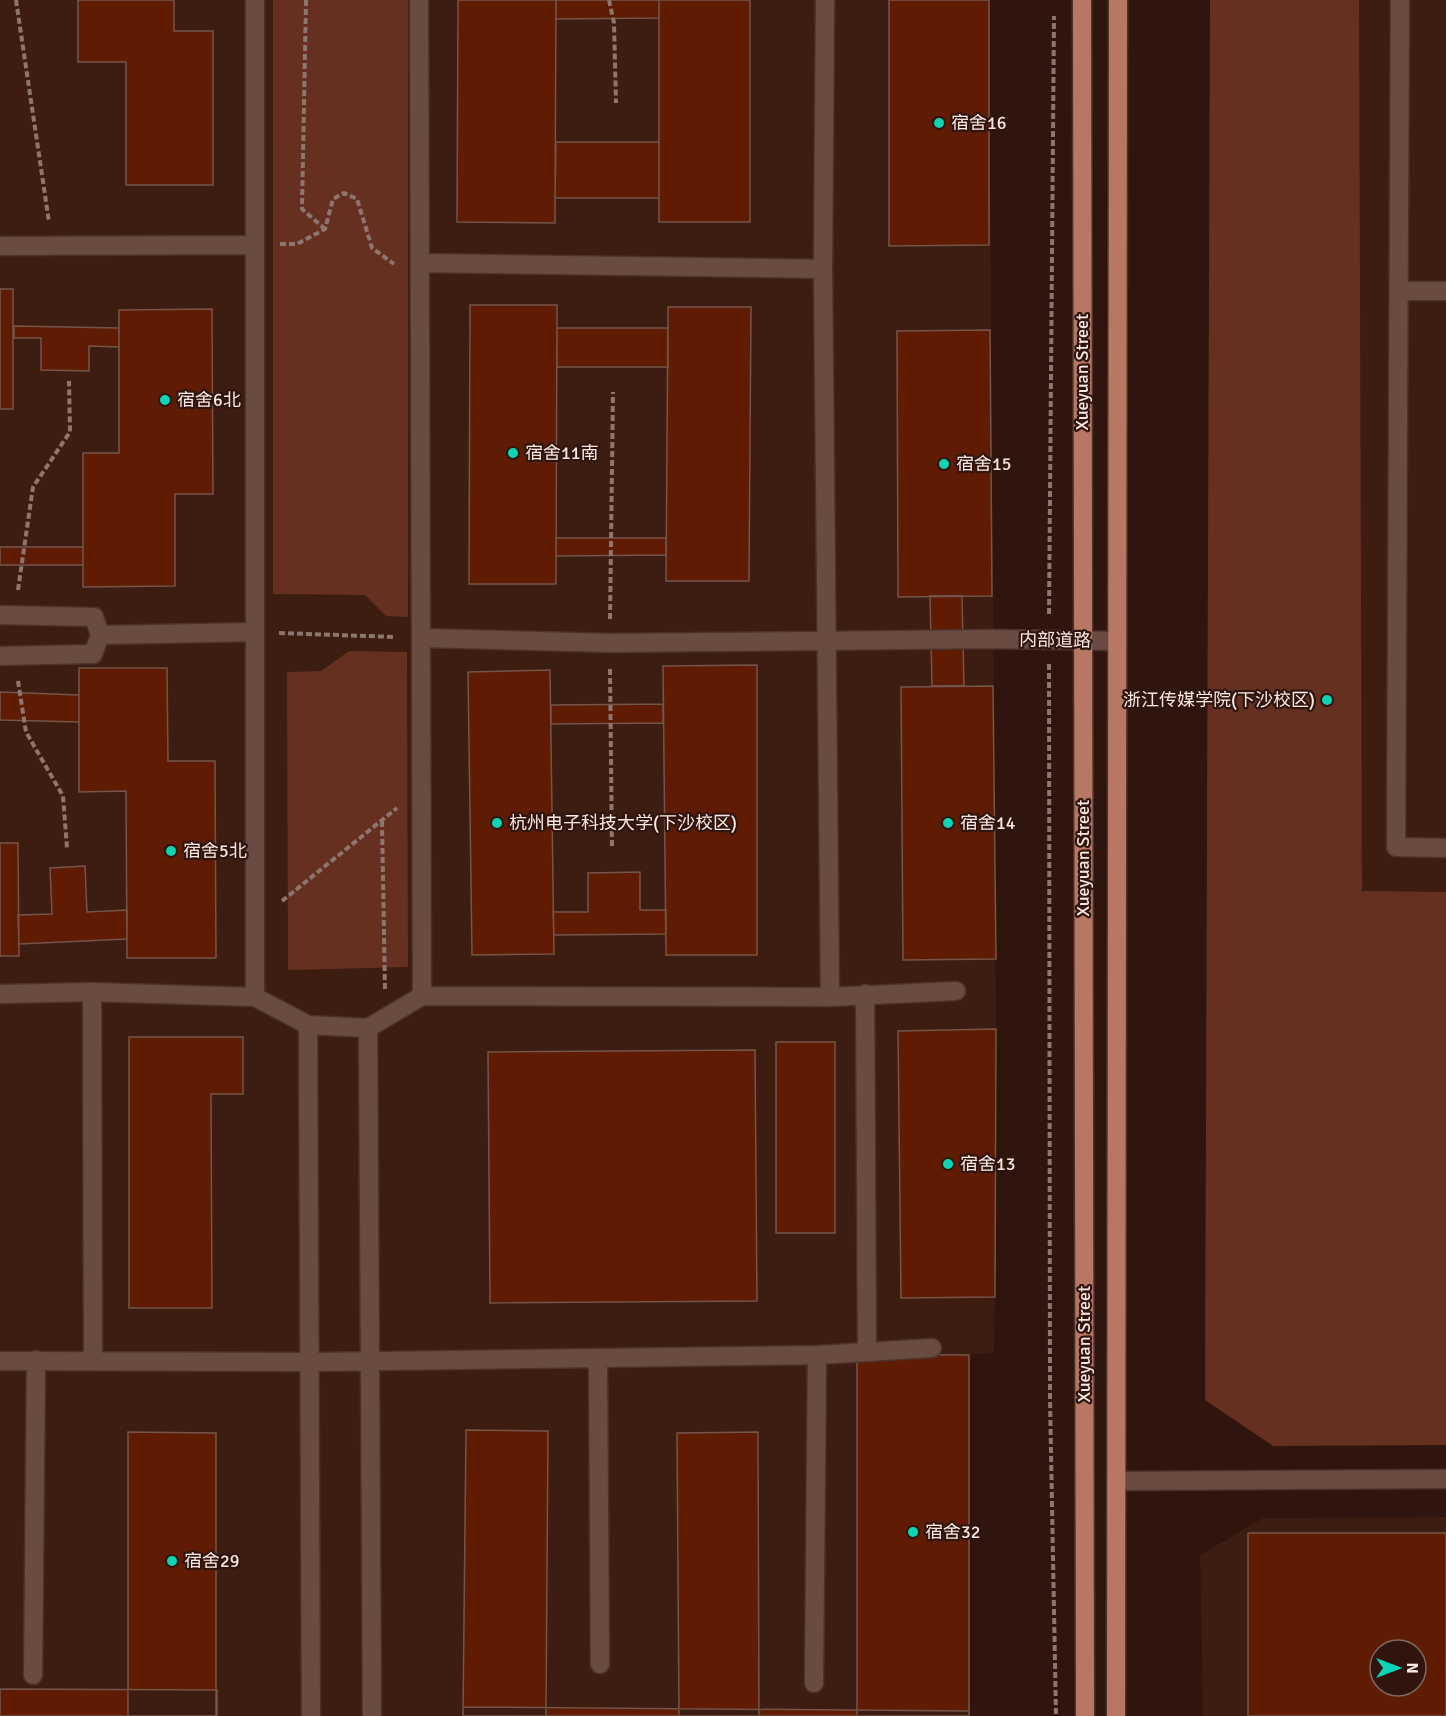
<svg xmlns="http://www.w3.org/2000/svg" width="1446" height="1716" font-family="Signika,'Noto Sans SC',sans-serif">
	<rect width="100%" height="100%" fill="#2f150d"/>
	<!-- built -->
	<path fill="#3d1c11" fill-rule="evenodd" d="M0 0H989L996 1029 995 1297 994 1353 969 1355V1716H0Z
		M1210 0H1446V1445L1273 1446 1205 1400Z
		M1446 1517V1716H1203L1200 1555 1263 1518ZM1380 1650H1416V1686H1380Z"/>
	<!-- green -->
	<path fill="#65301f" d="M273 0H408V617L386 616 365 595 273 594Z
		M1210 0H1359L1362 891 1446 892V1445L1273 1446 1205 1400Z
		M349 651 407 652 408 967 288 970 287 672 321 671Z"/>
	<!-- building -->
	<path fill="#5f1c03" stroke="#74554b" stroke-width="1.5" fill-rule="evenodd" d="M78 0H174V31H213V185H126V62H78Z
		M458 0H556L555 223 457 222Z
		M556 0H659V18L556 19Z
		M659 0H750V222H659Z
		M889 0H989V245L889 246Z
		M556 142H659V198H555Z
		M0 289H13V409H0Z
		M470 305H557L556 584H469Z
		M668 307H751L749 581H666Z
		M212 309 213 494H175V586L83 587V453H119V310Z
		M14 326 119 328V347L89 346V371L41 370V338H14Z
		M557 328H668V367H557Z
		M990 330 992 596 898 597 897 331Z
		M556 538H666V555L556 556Z
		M0 547H83V565H0Z
		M930 596H962L964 686H932Z
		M757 665V955H666L663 666Z
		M79 668H167L168 761H215L216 958H127L126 791 79 792Z
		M550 670 554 954 472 955 468 672Z
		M993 686 996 959 903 960 901 687Z
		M0 692 79 695V722L0 720Z
		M663 704V723L551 724V705Z
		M0 843H18L19 956H0Z
		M85 866 87 912 127 910V939L19 944 18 915 52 914 50 868Z
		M640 872V910H666V934L554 935 553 912H588V873Z
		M996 1029 995 1297 901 1298 898 1031Z
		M129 1037H243V1094H211L212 1308H129Z
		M776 1042H835V1233H776Z
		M755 1050 757 1301 490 1303 488 1052Z
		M857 1354 969 1355V1716H857Z
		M466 1430 548 1431 546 1716H463Z
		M128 1432 216 1433V1716H128Z
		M758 1432 759 1716H679L677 1433Z
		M1248 1533H1446V1716H1248ZM1380 1650H1416V1686H1380Z
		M0 1689 217 1690V1716H0Z
		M463 1707 969 1711V1716H463Z"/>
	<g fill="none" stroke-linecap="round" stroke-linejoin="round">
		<defs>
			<path id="minor" d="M255 0V997
				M419 0 422 996
				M825 0 823 269 830 997
				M1400 0 1396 847 1446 848
				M0 246 253 245
				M420 263 823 269
				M1400 291H1446
				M0 615 94 617 100 635 93 654 0 656
				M100 635 255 632
				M422 638 610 643 993 639 1117 641
				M92 992 93 1359
				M0 994 92 992 255 997 308 1025 368 1028 422 996 830 997 956 991
				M865 994 867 1350
				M308 1025 311 1716
				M368 1028 372 1716
				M598 1358 600 1664
				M0 1361 310 1362 817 1355 932 1348
				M1117 1481 1446 1479
				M33 1675 36 1360
				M814 1683 817 1355"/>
			<path id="major" d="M1082 0 1085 1716
				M1116 1716 1118 0"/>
		</defs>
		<!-- minor casing -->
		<use href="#minor" stroke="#4b322b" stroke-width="21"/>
		<!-- major casing -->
		<use href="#major" stroke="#4b322b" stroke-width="21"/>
		<!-- path -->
		<path stroke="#8d766f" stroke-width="4" stroke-dasharray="6 3" stroke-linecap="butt" d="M16 0 49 222
			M306 0 302 209 325 229
			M609 0 614 23 616 103
			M280 244H297L325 229 333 199 344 193 357 199 372 248 394 264
			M18 590 33 487 70 432 69 381
			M1049 614 1054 16
			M610 619 613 392
			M279 633 395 637
			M1049 664 1050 1399 1056 1716
			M610 669 612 848
			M18 681 26 732 63 796 67 848
			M382 821 385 990
			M282 901 397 808"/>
		<!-- minor -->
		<use href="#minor" stroke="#6a4b41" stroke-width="18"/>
		<!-- major -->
		<use href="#major" stroke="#b77762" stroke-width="18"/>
	</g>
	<!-- markers -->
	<g fill="#0bd5b5" stroke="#2f150d" stroke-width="2">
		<circle cx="939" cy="123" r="6"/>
		<circle cx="165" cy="400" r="6"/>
		<circle cx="513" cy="453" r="6"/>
		<circle cx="944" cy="464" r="6"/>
		<circle cx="1327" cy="700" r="6"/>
		<circle cx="497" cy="823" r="6"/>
		<circle cx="948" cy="823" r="6"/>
		<circle cx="171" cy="851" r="6"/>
		<circle cx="948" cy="1164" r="6"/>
		<circle cx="913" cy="1532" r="6"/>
		<circle cx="172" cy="1561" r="6"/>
	</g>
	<g text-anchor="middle" stroke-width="4.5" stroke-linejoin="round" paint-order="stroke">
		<!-- poi labels -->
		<g font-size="18" fill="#fae7e1" stroke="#2f150d" text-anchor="start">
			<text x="951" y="129">宿舍16</text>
			<text x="177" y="406">宿舍6北</text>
			<text x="525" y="459">宿舍11南</text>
			<text x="956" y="470">宿舍15</text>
			<text x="1315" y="706" text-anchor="end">浙江传媒学院(下沙校区)</text>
			<text x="509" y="829">杭州电子科技大学(下沙校区)</text>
			<text x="960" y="829">宿舍14</text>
			<text x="183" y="857">宿舍5北</text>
			<text x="960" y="1170">宿舍13</text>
			<text x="925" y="1538">宿舍32</text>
			<text x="184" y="1567">宿舍29</text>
		</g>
		<!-- street labels -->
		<g font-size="18" fill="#fae7e1" stroke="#2f150d">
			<text transform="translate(1082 372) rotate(-90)" y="6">Xueyuan Street</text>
			<text transform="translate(1055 640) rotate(1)" y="6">内部道路</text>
			<text transform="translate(1083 858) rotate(-90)" y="6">Xueyuan Street</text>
			<text transform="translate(1084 1344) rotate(-90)" y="6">Xueyuan Street</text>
		</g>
	</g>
	<!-- north arrow -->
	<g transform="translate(1398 1668) rotate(90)"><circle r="28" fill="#2f150d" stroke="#806962" stroke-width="1.5"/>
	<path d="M0-4.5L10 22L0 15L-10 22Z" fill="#0bd5b5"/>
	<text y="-9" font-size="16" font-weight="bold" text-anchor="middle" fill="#fae7e1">N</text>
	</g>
</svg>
